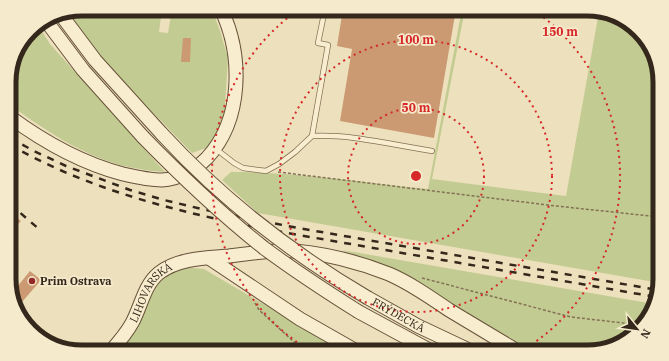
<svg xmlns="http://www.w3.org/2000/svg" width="669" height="361" font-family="'IBM Plex Serif',serif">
	<rect width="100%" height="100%" fill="#ede0bc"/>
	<!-- green -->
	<path fill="#c2cb91" d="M82 9H162L159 32 168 33 172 9H212L220 31 228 58 224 121 211 146 192 153 111 69 69 14Z
		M462 9H465L432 179 566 196 599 12 623 19 648 42 660 77V283L258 213 222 180 231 172C297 172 363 182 428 189Z
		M38 25 50 44 165 172C157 171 148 171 140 169 92 162 49 133 10 105V73L34 27Z
		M342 250 654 304 650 315 624 342 592 352H530L403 277 368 260Z
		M182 267 204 269 321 338 348 352H118L162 278Z"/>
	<!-- building -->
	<path fill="#cb9a72" d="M343 9H456L434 138 340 121 352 49 337 46Z
		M183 38H191L190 62H181Z
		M13 215 21 221 14 228 10 225V219Z
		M30 271 41 280 22 302 12 293Z"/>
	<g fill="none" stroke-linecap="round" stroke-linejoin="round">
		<defs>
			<path id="lane" d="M312 136C352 134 393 145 432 151
				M216 149 234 163 243 168 266 171 279 164 295 152 312 136 328 45 318 43 325 9"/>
			<g id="secondary">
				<path d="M62 16 95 60 162 134"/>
				<path d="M47 22 83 70 143 137"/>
				<path d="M10 117C44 142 81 163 123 174 136 177 149 180 162 180 180 179 194 171 207 158 243 119 243 55 221 9"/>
				<path d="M209 258 300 319 358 352"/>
				<path id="s1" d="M368 298 418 326 473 352"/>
				<path d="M359 312 433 352"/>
				<path id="s2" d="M110 352C118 343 126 334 132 323 141 307 144 285 159 273 178 258 206 258 229 256 250 253 273 250 295 251 327 254 359 262 389 274 410 283 430 297 449 310 472 324 496 338 519 352"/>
			</g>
		</defs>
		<!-- lane casing -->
		<use href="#lane" stroke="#847056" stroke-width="6"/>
		<!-- secondary casing -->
		<use href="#secondary" stroke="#665139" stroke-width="15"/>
		<!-- path -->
		<path stroke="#847056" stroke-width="1.5" stroke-dasharray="3 2" stroke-linecap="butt" d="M278 172 556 206 660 217
			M422 278 571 317 641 325
			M255 303 259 310 305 352"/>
		<!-- lane -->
		<use href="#lane" stroke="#f8edcf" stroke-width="4.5"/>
		<!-- secondary -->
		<use href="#secondary" stroke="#f8edcf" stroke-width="13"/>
		<!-- rail -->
		<path stroke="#33281b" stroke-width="2.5" stroke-dasharray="7 7" stroke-linecap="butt" d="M10 138 34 151 66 166 130 190 164 200 206 210 298 228 658 290
			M10 145C118 206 241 225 362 246 460 263 558 280 656 297
			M10 204 40 230"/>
		<defs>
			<path id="secondary-bridge" d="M162 134C223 200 291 253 368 298
				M143 137C181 176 221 214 264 248 295 271 327 292 359 312"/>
		</defs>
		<!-- secondary-bridge casing -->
		<use href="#secondary-bridge" stroke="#665139" stroke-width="15" stroke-linecap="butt"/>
		<!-- secondary-bridge -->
		<use href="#secondary-bridge" stroke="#f8edcf" stroke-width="13"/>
	</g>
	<!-- distance rings -->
	<g fill="none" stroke="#d62828" stroke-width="2" stroke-dasharray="2 4">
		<circle cx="416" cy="176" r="68"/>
		<circle cx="416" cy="176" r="136"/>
		<path d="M312 352A204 204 0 0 1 298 10M534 10A204 204 0 0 1 520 352"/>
	</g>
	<!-- markers -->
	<circle fill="#932926" stroke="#f5eacc" stroke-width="1.5" cx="32" cy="281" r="4"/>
	<g text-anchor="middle" stroke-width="3.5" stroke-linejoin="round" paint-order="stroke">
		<!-- poi labels -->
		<g font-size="11" font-weight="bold" fill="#33281b" stroke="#f5eacc" text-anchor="start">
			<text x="40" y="285">Prim Ostrava</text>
		</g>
		<!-- street labels -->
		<g font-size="11" fill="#33281b" stroke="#f5eacc">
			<text dy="4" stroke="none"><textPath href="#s2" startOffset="73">LIHOVARSKÁ</textPath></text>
			<text dy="4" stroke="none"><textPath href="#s1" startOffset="35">FRÝDECKÁ</textPath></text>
		</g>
	</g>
	<!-- crop -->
	<path d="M0 0H669V361H0ZM82 16H587A66 66 0 0 1 653 82V279A66 66 0 0 1 587 345H82A66 66 0 0 1 16 279V82A66 66 0 0 1 82 16Z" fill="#f5eacc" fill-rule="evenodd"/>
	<path fill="none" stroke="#33281b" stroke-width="5" d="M82 16H587A66 66 0 0 1 653 82V279A66 66 0 0 1 587 345H82A66 66 0 0 1 16 279V82A66 66 0 0 1 82 16Z"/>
	<circle cx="416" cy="176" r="6" fill="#d62828" stroke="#f5eacc" stroke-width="2"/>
	<g font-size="12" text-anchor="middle" font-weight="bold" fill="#d62828" stroke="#f5eacc" stroke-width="3.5" stroke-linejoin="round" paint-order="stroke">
		<text x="560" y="36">150 m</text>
		<text x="416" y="44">100 m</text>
		<text x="416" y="112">50 m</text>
	</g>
	<!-- north arrow -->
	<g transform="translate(637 329) rotate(119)" stroke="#f5eacc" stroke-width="3" paint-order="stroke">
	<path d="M0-3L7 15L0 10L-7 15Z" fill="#33281b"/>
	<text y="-6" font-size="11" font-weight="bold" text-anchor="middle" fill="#33281b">N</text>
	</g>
</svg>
